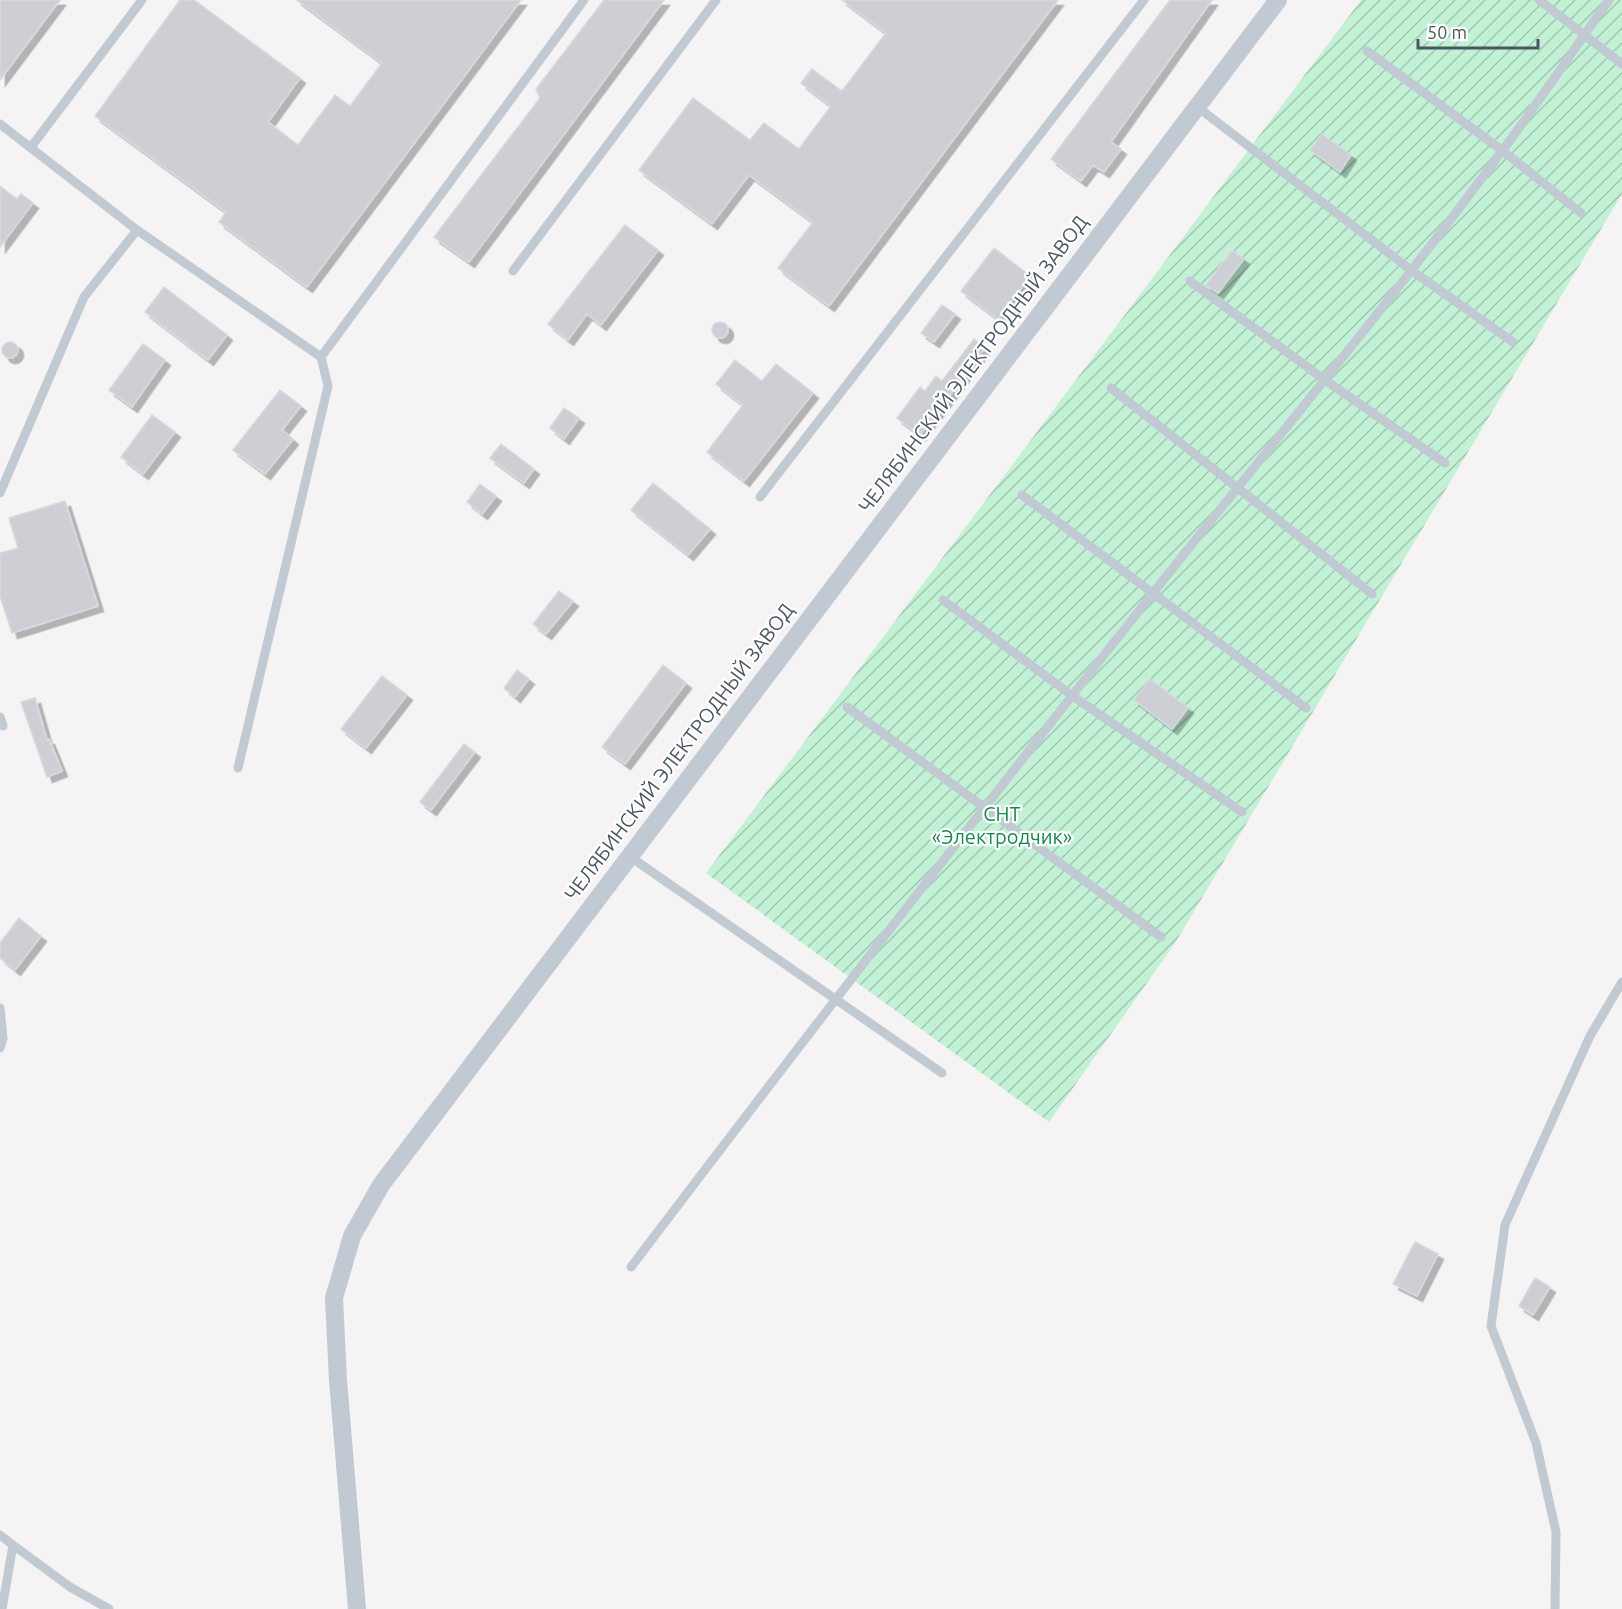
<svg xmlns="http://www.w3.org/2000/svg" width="1622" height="1609" font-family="Ubuntu,sans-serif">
	<defs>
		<pattern id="garden-furrows" width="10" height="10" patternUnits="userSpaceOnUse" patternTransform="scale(1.5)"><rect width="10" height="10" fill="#c3f1d5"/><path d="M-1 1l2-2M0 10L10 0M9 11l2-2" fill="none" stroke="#a0c6b0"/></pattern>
		<filter id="shadow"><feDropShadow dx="5.5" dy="5.5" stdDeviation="0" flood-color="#0004"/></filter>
	</defs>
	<rect width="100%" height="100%" fill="#f5f3f3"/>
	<!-- garden -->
	<path fill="url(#garden-furrows)" d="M1361 0H1622V194L1175 943 1049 1122 706 873Z"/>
	<!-- building -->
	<path fill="#cdcfd5" stroke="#d7d9de" stroke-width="1.5" filter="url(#shadow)" d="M0 0H60L0 80Z
		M180 0H194L300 78 268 122 298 145 335 95 350 106 382 63 297 0H521L307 287 219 222 226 212 95 116Z
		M604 0H664L469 262 434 237 540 98 536 89Z
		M842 0H1058L829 306 778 268 813 222 749 175 712 224 639 170 693 98 750 140 764 123 799 149 831 106 801 83 812 69 842 91 886 33Z
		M1170 0H1212L1111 142 1121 149 1104 172 1093 165 1081 181 1051 159Z
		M1322 134 1351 155 1340 172 1310 150Z
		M0 186 17 199 21 194 33 203 0 247Z
		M625 225 658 250 601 325 587 314 568 340 548 324Z
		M994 248 1030 276 998 319 961 291Z
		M1232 250 1244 259 1218 293 1206 285Z
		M164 287 227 335 208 360 145 312Z
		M942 305 955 314 934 342 921 333Z
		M712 330a8 8 0 1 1 16 0a8 8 0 1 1-16 0Z
		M974 339 985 348 920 435 897 418 920 387 925 391 936 376 942 381Z
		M2 350a8 8 0 1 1 16 0a8 8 0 1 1-16 0Z
		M143 344 165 360 132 407 109 390Z
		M735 360 762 381 776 364 813 393 744 481 707 452 743 405 716 384Z
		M280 390 301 406 282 430 293 439 265 474 233 450Z
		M564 408 579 418 564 439 550 428Z
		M152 415 175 432 143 474 121 457Z
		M501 444 534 469 524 483 490 458Z
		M653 483 710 529 688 555 631 510Z
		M480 484 496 496 482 514 467 502Z
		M65 501 98 606 12 633 0 596V553L18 548 9 518Z
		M559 591 573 601 546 634 533 624Z
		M663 665 686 683 625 764 602 747Z
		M517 670 529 679 515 697 504 688Z
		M382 676 407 695 366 748 341 729Z
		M1150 679 1188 708 1172 729 1134 700Z
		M35 698 47 740 49 739 62 771 47 777 21 702Z
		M464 744 475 752 431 810 420 802Z
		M19 918 41 936 15 970 0 958V943Z
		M1415 1242 1438 1254 1417 1296 1393 1284Z
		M1535 1278 1550 1287 1533 1315 1519 1306Z"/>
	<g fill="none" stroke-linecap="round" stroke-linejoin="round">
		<!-- service -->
		<path stroke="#c1cad2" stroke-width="9" d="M1539 0 1622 64
			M1367 51 1503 151 1581 213
			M1196 106 1411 270 1513 342
			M0 124 137 230 321 357 328 386 238 768
			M31 147 142 0
			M513 271 716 0
			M1190 281 1325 380 1445 463
			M321 357 584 0
			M1111 388 1372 594
			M0 493 84 297 137 230
			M1022 495 1306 708
			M760 497 1144 0
			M943 600 1074 697 1242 812
			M847 707 1161 937
			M0 717 3 726
			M629 856 942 1073
			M0 1008 3 1039 0 1048
			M631 1267C803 1040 977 816 1153 593 1270 446 1391 302 1502 151 1539 102 1573 50 1609 0
			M0 1535 13 1545 2 1609
			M13 1545 70 1587 109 1609
			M1555 1609 1556 1532 1536 1443 1491 1326 1505 1225 1590 1036 1622 982"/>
		<!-- minor -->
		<path stroke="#c1cad2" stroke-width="18" d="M357 1609 338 1380 334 1298 352 1236 381 1185 1278 0"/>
	</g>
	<g text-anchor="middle" stroke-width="4.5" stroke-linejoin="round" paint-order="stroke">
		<!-- street labels -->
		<g font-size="20" fill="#4a5661" stroke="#fff">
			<text transform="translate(973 364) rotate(-53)" y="7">ЧЕЛЯБИНСКИЙ ЭЛЕКТРОДНЫЙ ЗАВОД</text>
			<text transform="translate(679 752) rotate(-53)" y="7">ЧЕЛЯБИНСКИЙ ЭЛЕКТРОДНЫЙ ЗАВОД</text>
		</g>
		<!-- park labels -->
		<g font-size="20" fill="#17864f" stroke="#fff">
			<text x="1002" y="821">СНТ<tspan x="1002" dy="23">«Электродчик»</tspan></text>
		</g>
	</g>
	<!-- scale -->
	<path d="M1418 39v9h120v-9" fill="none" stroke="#4a5661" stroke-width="3"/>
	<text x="1427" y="39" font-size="18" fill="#4a5661" stroke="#ffffff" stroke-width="4.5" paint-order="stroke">50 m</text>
</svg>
